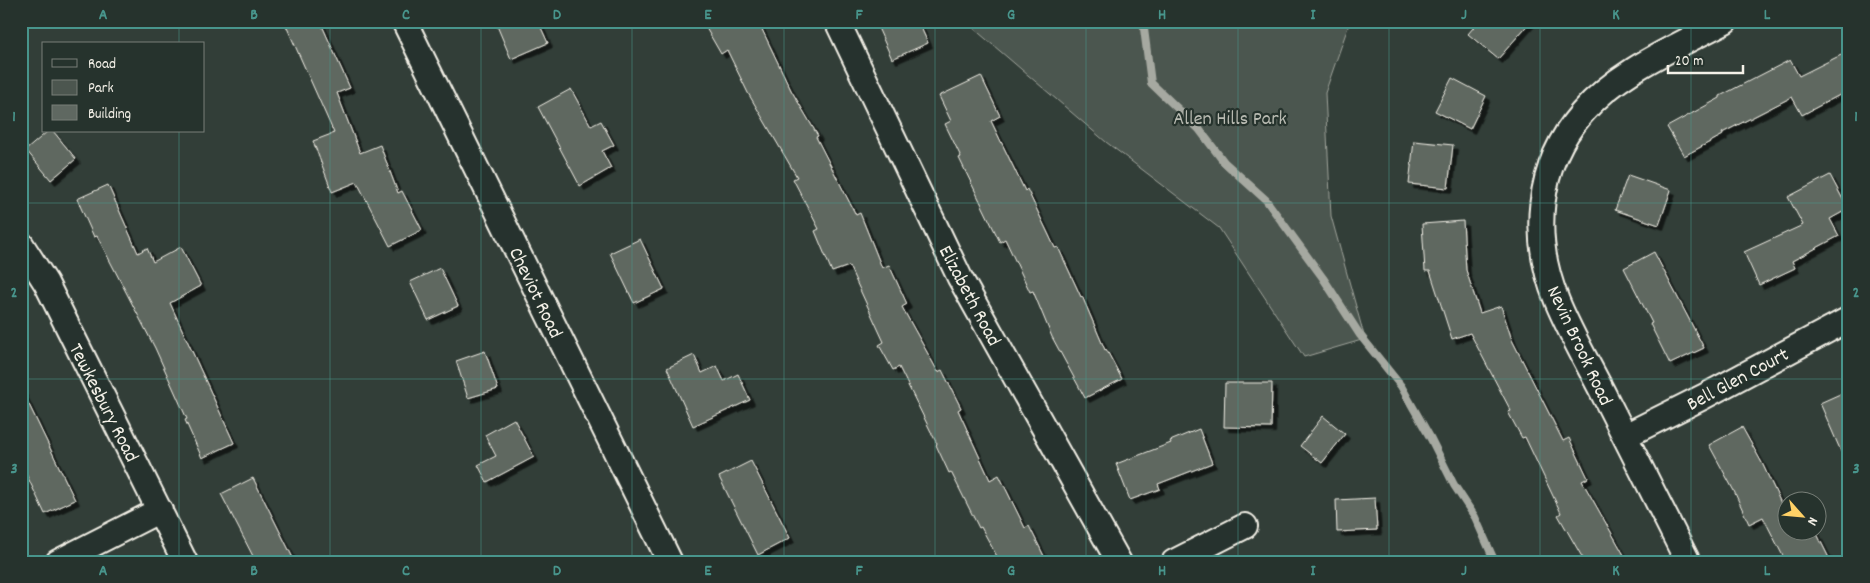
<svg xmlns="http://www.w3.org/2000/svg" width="1870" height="583" font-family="Dekko,sans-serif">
	<defs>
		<filter id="shadow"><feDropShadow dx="4.5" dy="4.5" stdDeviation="0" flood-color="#0009"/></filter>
	</defs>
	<rect width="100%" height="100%" fill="#323e38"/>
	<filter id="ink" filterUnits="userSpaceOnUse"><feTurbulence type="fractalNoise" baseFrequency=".02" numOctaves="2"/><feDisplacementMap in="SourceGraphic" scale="10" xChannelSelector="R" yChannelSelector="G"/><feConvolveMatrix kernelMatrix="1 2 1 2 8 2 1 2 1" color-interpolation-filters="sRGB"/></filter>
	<g filter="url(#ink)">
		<!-- green -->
		<path fill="#4c564f" stroke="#a0a49c" d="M965 21H1350L1325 93 1331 216 1365 339 1304 357 1219 228 1106 142Z"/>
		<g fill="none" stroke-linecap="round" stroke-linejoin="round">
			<!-- stream -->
			<path stroke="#a6a9a1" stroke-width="8" d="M1143 21 1151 83 1199 129 1224 162 1266 200 1323 278 1360 335 1401 386 1431 439 1454 485 1475 517 1495 562"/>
		</g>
		<!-- building -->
		<path fill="#5f6861" stroke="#f4f1e8" filter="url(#shadow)" d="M284 21H320L350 88 337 93 360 153 380 145 398 193 402 191 422 230 390 246 357 182 332 192 313 141 334 133Z
			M495 21H538L548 43 511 59Z
			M702 21H758L791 90 818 136 816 137 856 215 860 213 882 268 889 265 907 304 902 307 938 372 942 370 961 408 958 410 990 480 999 475 1025 528 1029 526 1047 562H1000L981 527 979 528 951 472 949 473 936 445 937 444 899 367 893 370 879 345 884 342 849 266 832 272 815 231 819 229 793 179 797 177 748 93 727 50 721 54Z
			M875 21H918L928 43 892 59Z
			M1479 21H1531L1498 59 1468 34Z
			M1849 51V90L1802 115 1792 97 1722 133 1723 135 1684 156 1667 127 1720 98V96L1790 60 1799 76Z
			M981 76 1000 116 991 121 1025 191 1027 189 1055 248 1058 247 1081 297 1082 296 1105 350 1106 349 1122 379 1085 398 1052 337 1033 291 1030 292 1005 239 1000 242 959 158 961 157 945 124 951 121 939 96Z
			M1452 78 1486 96 1470 129 1435 111Z
			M571 89 591 126 601 121 614 145 602 151 611 168 580 186 538 107Z
			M48 131H53L76 159 51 180 26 150Z
			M1414 141 1453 145 1448 188 1409 184Z
			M1628 175 1671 190 1659 225 1615 210Z
			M1830 175 1848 209 1830 219 1839 236 1792 261 1795 268 1759 285 1744 252 1803 225 1788 197Z
			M108 185 138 253 147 248 153 262 181 247 201 286 170 303 234 443 202 458 185 420 187 419 155 348 97 236 94 237 77 199Z
			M1463 221 1466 270 1480 313 1501 306 1512 340 1563 441 1569 438 1588 478 1582 481 1628 562H1585L1558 515 1561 513 1525 437 1522 438 1508 412 1511 411 1470 333 1452 339 1430 271H1425L1422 224Z
			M640 239 664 289 634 303 610 253Z
			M1654 252 1704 348 1670 364 1650 324 1652 323 1624 268Z
			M440 268 458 306 428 320 410 282Z
			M485 351 498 389 468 398 456 361Z
			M694 355 702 373 717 366 724 381 738 374 750 400 693 426 667 368Z
			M1225 383H1272L1271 428 1224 427Z
			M21 388 75 500 45 514 21 463Z
			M1849 390V470L1820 403Z
			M1323 416 1345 434 1322 463 1300 446Z
			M514 419 534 457 487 482 478 465 496 456 485 435Z
			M1742 427 1762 463 1788 518V530H1815L1831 562H1786L1763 517 1749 524 1734 491 1709 445Z
			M1199 429 1212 463 1158 484 1160 489 1130 500 1116 464 1171 443 1170 441Z
			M751 461 790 538 758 555 719 477Z
			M253 478 295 562H256L221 494Z
			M1375 498 1377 530 1337 532 1336 500Z"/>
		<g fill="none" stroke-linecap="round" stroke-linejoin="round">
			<defs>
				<path id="minor" d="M404 21 670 562
					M837 21 960 278 1119 562
					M21 244 46 283 185 562
					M1625 436 1703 397 1849 319
					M58 562 160 510
					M1174 562 1245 526
					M1688 562C1661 508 1634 454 1606 399 1590 367 1571 335 1557 301 1531 237 1536 166 1582 113 1619 70 1677 47 1725 21"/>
			</defs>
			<!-- minor casing -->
			<use href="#minor" stroke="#f4f1e8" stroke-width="28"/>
			<!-- minor -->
			<use href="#minor" stroke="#26332d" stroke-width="24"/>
		</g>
	</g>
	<!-- grid -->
	<path fill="none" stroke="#48958c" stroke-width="1" stroke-opacity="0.55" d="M179 21V44M330 21V562M481 21V562M632 21V562M784 21V562M935 21V562M1086 21V562M1238 21V562M1389 21V562M1540 21V562M1691 21V562M179 131V562M21 203H1849M21 379H1849"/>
	<g text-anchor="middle" stroke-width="4.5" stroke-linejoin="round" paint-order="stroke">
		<!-- park labels -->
		<g font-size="20" fill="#b9bbb2" stroke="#26332d">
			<text x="1230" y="124">Allen Hills Park</text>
		</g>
		<!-- street labels -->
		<g font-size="20" fill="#f4f1e8" stroke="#26332d">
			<text transform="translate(537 292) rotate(64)" y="7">Cheviot Road</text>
			<text transform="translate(971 295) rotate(62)" y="7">Elizabeth Road</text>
			<text transform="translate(1581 345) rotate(65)" y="7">Nevin Brook Road</text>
			<text transform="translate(1737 378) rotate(-28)" y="7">Bell Glen Court</text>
			<text transform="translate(105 402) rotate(63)" y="7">Tewkesbury Road</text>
		</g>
	</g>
	<!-- margin -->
	<rect width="1870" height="583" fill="none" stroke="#26332d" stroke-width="55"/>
	<!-- legend -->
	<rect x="42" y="42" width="162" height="90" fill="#26332d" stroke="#787f78"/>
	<rect x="52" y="59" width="25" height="8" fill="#26332d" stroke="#787f78"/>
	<text x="88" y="68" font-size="15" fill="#f4f1e8">Road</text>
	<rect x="52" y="80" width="25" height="15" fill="#4c564f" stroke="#787f78"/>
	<text x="88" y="92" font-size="15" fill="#f4f1e8">Park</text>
	<rect x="52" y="105" width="25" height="15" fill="#5f6861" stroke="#787f78"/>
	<text x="88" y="118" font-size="15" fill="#f4f1e8">Building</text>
	<!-- north arrow -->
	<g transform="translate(1802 516) rotate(117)"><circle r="24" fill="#26332d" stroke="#787f78"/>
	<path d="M0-4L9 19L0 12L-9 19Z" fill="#ffd166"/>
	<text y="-8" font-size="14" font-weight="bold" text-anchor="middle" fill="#f4f1e8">N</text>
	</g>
	<!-- scale -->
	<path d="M1668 65v8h75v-8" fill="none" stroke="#f4f1e8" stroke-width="2.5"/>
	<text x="1675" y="65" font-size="15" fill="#f4f1e8" stroke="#26332d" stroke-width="4" paint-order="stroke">20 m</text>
	<rect x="28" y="28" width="1814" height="528" fill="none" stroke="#48958c" stroke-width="2"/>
	<g font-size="16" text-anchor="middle" font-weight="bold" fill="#48958c">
		<text x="103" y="19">A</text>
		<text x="254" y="19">B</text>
		<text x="406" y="19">C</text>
		<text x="557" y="19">D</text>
		<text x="708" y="19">E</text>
		<text x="859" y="19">F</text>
		<text x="1011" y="19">G</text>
		<text x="1162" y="19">H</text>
		<text x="1313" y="19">I</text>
		<text x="1464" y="19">J</text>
		<text x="1616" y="19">K</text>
		<text x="1767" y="19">L</text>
		<text x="14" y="121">1</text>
		<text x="1856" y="121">1</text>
		<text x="14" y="297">2</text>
		<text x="1856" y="297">2</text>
		<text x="14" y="473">3</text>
		<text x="1856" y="473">3</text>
		<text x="103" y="575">A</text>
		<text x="254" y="575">B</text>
		<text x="406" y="575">C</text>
		<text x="557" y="575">D</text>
		<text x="708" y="575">E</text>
		<text x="859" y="575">F</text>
		<text x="1011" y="575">G</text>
		<text x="1162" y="575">H</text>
		<text x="1313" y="575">I</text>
		<text x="1464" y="575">J</text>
		<text x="1616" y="575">K</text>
		<text x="1767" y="575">L</text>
	</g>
</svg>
